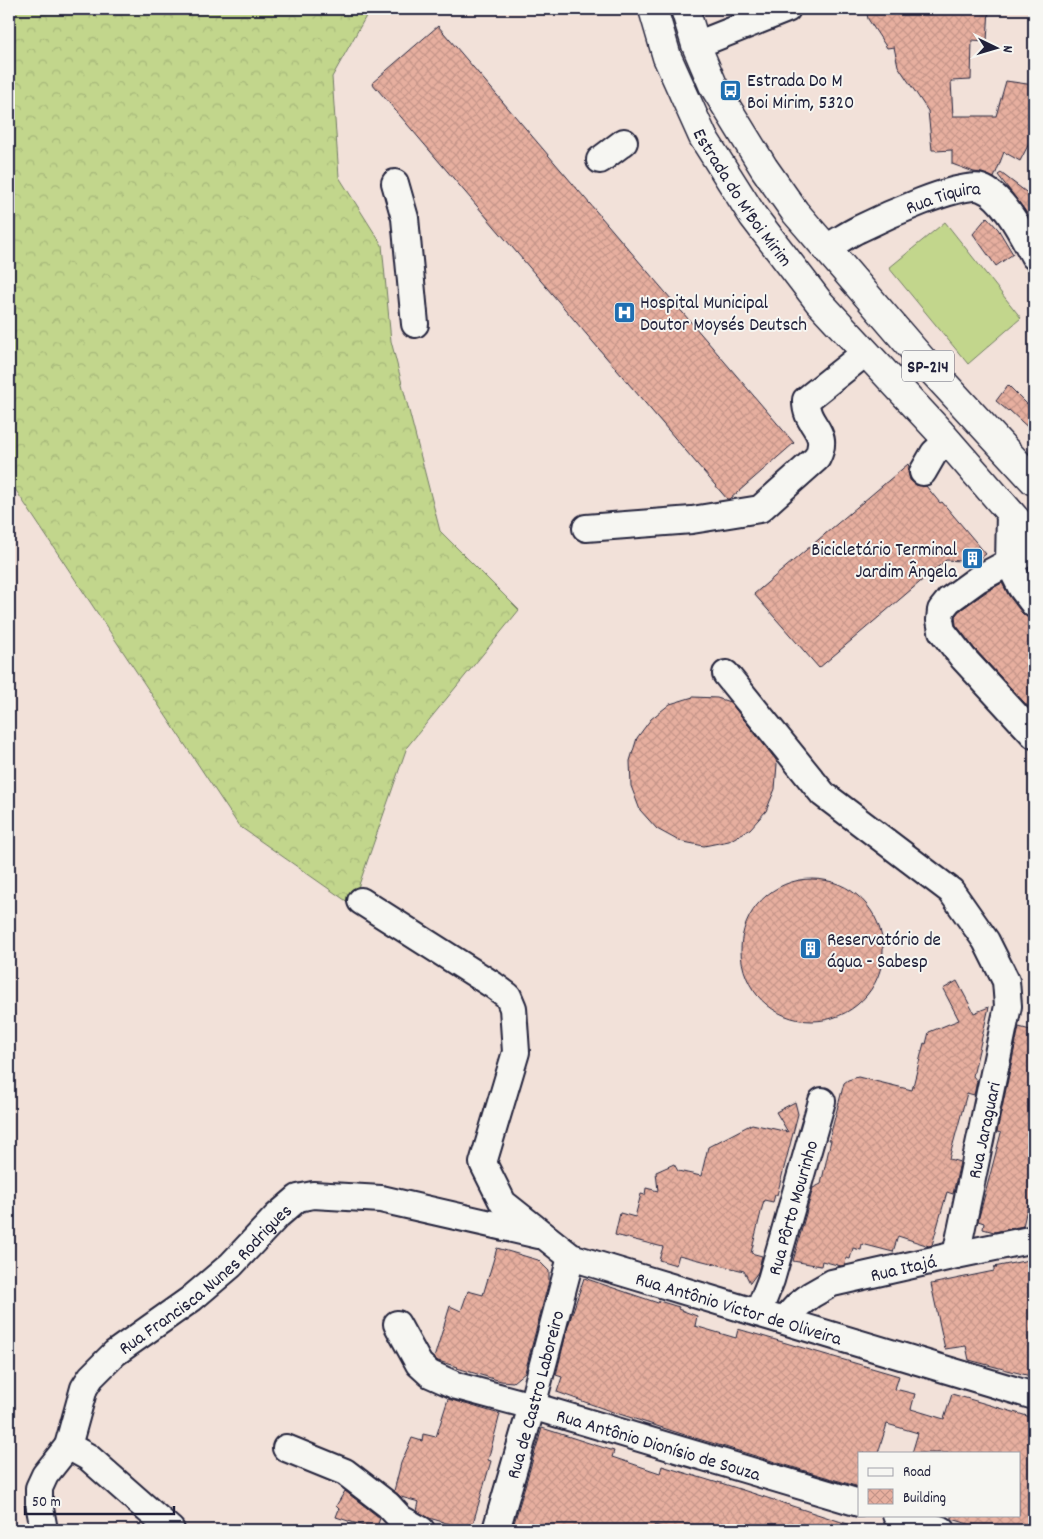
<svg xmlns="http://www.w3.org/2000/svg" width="1043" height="1539" font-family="Dekko,sans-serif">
	<defs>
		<pattern id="forest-crowns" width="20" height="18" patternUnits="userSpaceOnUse" patternTransform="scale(1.25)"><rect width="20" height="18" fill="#c2d68c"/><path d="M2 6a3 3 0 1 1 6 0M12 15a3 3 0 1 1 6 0" fill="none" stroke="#a6b77a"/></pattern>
		<pattern id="building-cross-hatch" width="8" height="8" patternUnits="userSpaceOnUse" patternTransform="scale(1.25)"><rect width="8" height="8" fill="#e7af9f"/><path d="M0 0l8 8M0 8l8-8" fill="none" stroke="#c6968a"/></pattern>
	</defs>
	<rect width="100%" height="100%" fill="#f2e1d9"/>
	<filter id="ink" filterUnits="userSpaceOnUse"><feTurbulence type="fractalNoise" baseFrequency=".02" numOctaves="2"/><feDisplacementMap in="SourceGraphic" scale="10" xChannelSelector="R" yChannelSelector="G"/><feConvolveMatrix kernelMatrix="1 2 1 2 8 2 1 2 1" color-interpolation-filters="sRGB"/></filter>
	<g filter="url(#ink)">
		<!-- grass -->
		<path fill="#c2d68c" stroke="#727c64" d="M945 222 1021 318 968 364 889 268Z"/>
		<!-- forest -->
		<path fill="url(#forest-crowns)" stroke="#727c64" d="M9 9H370L332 77 339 177 382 245 391 341 440 531 519 610 407 747 352 905 239 826 9 480Z"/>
		<!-- building -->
		<path fill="url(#building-cross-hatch)" stroke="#22223b" d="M866 9H989L987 41 972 40 971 80 951 81 953 116H996L1006 81 1034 85V134L1020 161 1004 152 994 178 982 173 974 172 952 164V150L936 151V150H932L928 111 898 66 894 47 887 48 868 19Z
			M438 26 794 443 730 499H727L372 83Z
			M1001 173 1034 198V225L1024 209 998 175Z
			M987 217 998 229 1013 254 996 266 973 234Z
			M1008 385 1034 411V433L1009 410 1008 411 996 401Z
			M908 464 909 467 908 472 910 480 916 485 926 486 940 503 942 502 986 554 976 562 946 560 819 668 754 594Z
			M1002 583 1009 596 1022 613 1028 618 1034 619V713L974 648 956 625 955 616 959 611 986 592Z
			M693 697 717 698 730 702 776 760 777 764 775 789 766 811 750 829 729 841 704 846 679 841 657 829 640 810 631 786 630 761 637 738 651 719 670 704Z
			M741 950a71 71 0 1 1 142 0a71 71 0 1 1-142 0Z
			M957 981 974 1013 989 1007 973 1076 977 1081 974 1095 967 1093 949 1159 960 1162 953 1194 947 1192 932 1245 929 1246 898 1236 893 1252 862 1244 861 1250 853 1248 850 1259 846 1258 845 1265 841 1266 822 1261 821 1266 793 1261 813 1188 821 1184 831 1140H829L844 1083 848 1080 858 1077 912 1090 924 1043 926 1044 929 1032 959 1020 943 989Z
			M1019 1027 1034 1031V1206L1028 1205 1023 1226 994 1232 983 1229 984 1223 978 1221 1001 1133 997 1132Z
			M795 1102 798 1114 777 1195H775L773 1202 764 1200 763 1204 751 1253 762 1256 758 1272 750 1283 744 1271 707 1262 679 1255 676 1265 659 1260 663 1247 615 1235 620 1213 635 1217 641 1194 645 1195 646 1188 658 1191 656 1172 674 1164 678 1171 701 1176 708 1147 752 1124 788 1132 776 1112Z
			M497 1248 538 1260 549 1271V1281L525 1372 513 1382 501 1381 457 1368 458 1367 438 1361 434 1358 450 1306 461 1311 468 1291 483 1295Z
			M1034 1259V1377L969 1360 966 1346 945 1349 931 1284 994 1271V1268H997L994 1267Z
			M584 1278 658 1303 659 1301 679 1307 678 1309 697 1316 695 1326 736 1338 738 1329 899 1376 895 1389 915 1394 911 1409 944 1419 952 1394 1034 1418V1530H988L952 1519V1515H1019V1453H912L918 1433 887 1424 878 1453H859V1487L685 1435 610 1411 557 1392 562 1377 556 1375 568 1326Z
			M448 1399 500 1414 488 1460 491 1461 471 1530 429 1518 417 1511 419 1502 401 1497 394 1491 401 1463 412 1438 422 1441 423 1434 436 1437Z
			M542 1428 614 1451 612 1457 660 1473 662 1466 718 1483V1482L857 1527 856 1530H672L655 1525 653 1530H512Z
			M345 1491 380 1518 376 1530 336 1517 339 1509 336 1506Z"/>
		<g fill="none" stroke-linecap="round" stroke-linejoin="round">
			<defs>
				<g id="minor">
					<path d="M696 45 787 9"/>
					<path d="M600 160 624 142"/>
					<path d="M395 183 405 218 415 324"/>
					<path id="s1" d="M826 248C837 242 848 234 859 229 881 218 961 181 981 188 1004 196 1023 236 1034 256"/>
					<path d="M923 472 934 453 947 441"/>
					<path d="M1010 512 1009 563 1021 587 1034 604"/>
					<path d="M586 528 692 520 760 509 817 458C831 430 805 427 806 400L865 353"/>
					<path d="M1034 549 978 579 949 600 941 610 940 620 942 631 963 658 1034 735"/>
					<path d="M726 674 823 794 951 891 986 941 1006 981 1008 1006 956 1255"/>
					<path id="s2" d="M361 901 493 985 508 996 513 1008 516 1052 483 1163 503 1203 571 1257 1034 1396"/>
					<path id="s3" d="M758 1313 771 1280 822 1101"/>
					<path id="s4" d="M784 1320 798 1305 811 1295 832 1283 956 1255 1034 1239"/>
					<path id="s5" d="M397 1324 419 1364 430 1374 457 1386 532 1406 859 1503"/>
					<path d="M68 1446 88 1457 171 1530"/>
					<path d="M286 1448 345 1472 388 1505 401 1519 421 1530"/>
					<path d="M896 1515 942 1530"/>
					<path id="s6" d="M44 1530 39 1503V1488L45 1475 68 1446 84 1388 91 1377 115 1353 191 1299 231 1265 277 1216 298 1198 313 1195 381 1199 539 1235"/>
					<path id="s7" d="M496 1530 532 1406 571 1257"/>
				</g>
				<g id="major">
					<path id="s8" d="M653 9 667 57 703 137 753 216 819 302 939 431 1034 540"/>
					<path d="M685 9 696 45 713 85 764 168 795 212 925 363 1034 481"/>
				</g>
			</defs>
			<!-- minor casing -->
			<use href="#minor" stroke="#22223b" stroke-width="30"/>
			<!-- major casing -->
			<use href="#major" stroke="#22223b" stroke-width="31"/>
			<!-- minor -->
			<use href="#minor" stroke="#f6f6f2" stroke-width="26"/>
			<!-- major -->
			<use href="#major" stroke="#f6f6f2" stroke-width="28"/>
		</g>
	</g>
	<!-- icons -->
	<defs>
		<symbol id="bus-square" viewBox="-11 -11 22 22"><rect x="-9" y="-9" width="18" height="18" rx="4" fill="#1f6fb2" stroke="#f6f6f2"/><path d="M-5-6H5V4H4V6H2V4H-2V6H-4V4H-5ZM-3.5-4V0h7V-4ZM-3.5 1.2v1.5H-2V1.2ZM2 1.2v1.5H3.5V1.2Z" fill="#fff"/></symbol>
		<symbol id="hospital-square" viewBox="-11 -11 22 22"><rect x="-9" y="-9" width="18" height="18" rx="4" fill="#1f6fb2" stroke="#f6f6f2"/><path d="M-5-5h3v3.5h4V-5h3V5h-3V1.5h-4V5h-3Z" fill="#fff"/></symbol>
		<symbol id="building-square" viewBox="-11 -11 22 22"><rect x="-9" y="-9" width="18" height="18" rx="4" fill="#1f6fb2" stroke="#f6f6f2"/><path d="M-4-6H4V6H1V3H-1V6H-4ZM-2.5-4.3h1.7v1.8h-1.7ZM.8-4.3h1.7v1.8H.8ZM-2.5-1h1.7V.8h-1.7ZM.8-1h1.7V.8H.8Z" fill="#fff"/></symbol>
	</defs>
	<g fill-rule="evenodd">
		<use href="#bus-square" x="718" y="78" width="25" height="25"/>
		<use href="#hospital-square" x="612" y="300" width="25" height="25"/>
		<use href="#building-square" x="960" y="546" width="25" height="25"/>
		<use href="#building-square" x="798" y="936" width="25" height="25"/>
	</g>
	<g text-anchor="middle" stroke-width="4" stroke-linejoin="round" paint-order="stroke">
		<!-- shield labels -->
		<rect fill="#f6f6f2" stroke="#626272" stroke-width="1" x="902" y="350.5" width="52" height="31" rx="4"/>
		<g font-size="18" font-weight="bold" fill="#22223b">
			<text x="928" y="372">SP-214</text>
		</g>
		<!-- poi labels -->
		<g font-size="19" fill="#22223b" stroke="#f6f6f2" text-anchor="start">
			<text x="747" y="86">Estrada Do M<tspan x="747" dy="22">Boi Mirim, 5320</tspan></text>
			<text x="640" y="308">Hospital Municipal<tspan x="640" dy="22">Doutor Moysés Deutsch</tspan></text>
			<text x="957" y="555" text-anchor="end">Bicicletário Terminal<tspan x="957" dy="22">Jardim Ângela</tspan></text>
			<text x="827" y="945">Reservatório de<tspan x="827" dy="22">água - Sabesp</tspan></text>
		</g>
		<!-- street labels -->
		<g font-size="19" fill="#22223b" stroke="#f6f6f2">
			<text dy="7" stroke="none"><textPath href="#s8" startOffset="210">Estrada do M'Boi Mirim</textPath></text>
			<text dy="7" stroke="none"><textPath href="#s1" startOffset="129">Rua Tiquira</textPath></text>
			<text transform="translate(983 1130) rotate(-78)" y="7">Rua Jaraguari</text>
			<text dy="7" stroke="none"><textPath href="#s3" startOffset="111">Rua Pôrto Mourinho</textPath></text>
			<text dy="7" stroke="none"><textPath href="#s4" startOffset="134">Rua Itajá</textPath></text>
			<text dy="7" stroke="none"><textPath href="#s6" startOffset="318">Rua Francisca Nunes Rodrigues</textPath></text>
			<text dy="7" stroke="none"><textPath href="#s2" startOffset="655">Rua Antônio Victor de Oliveira</textPath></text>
			<text dy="7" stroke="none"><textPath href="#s7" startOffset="141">Rua de Castro Laboreiro</textPath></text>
			<text dy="7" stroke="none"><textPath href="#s5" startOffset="300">Rua Antônio Dionísio de Souza</textPath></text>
		</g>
	</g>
	<!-- margin -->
	<rect width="1043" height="1539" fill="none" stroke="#f6f6f2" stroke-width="30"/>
	<rect x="15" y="15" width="1013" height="1509" fill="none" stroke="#22223b" stroke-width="2" filter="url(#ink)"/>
	<!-- legend -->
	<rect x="858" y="1452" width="162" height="65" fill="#f6f6f2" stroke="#a1a1a9"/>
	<rect x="868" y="1468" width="25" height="8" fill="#f6f6f2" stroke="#a1a1a9"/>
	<text x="903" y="1476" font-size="15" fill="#22223b">Road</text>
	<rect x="868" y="1489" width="25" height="15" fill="url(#building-cross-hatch)" stroke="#a1a1a9"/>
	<text x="903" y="1502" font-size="15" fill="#22223b">Building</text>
	<!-- north arrow -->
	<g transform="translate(996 48) rotate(95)" stroke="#f6f6f2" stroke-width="4" paint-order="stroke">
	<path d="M0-4L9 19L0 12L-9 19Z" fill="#22223b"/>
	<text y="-8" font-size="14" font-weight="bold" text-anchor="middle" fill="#22223b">N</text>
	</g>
	<!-- scale -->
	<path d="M25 1506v8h149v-8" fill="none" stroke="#22223b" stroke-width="2.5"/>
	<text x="32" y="1506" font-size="15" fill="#22223b" stroke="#f6f6f2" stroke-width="4" paint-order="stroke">50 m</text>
</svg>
